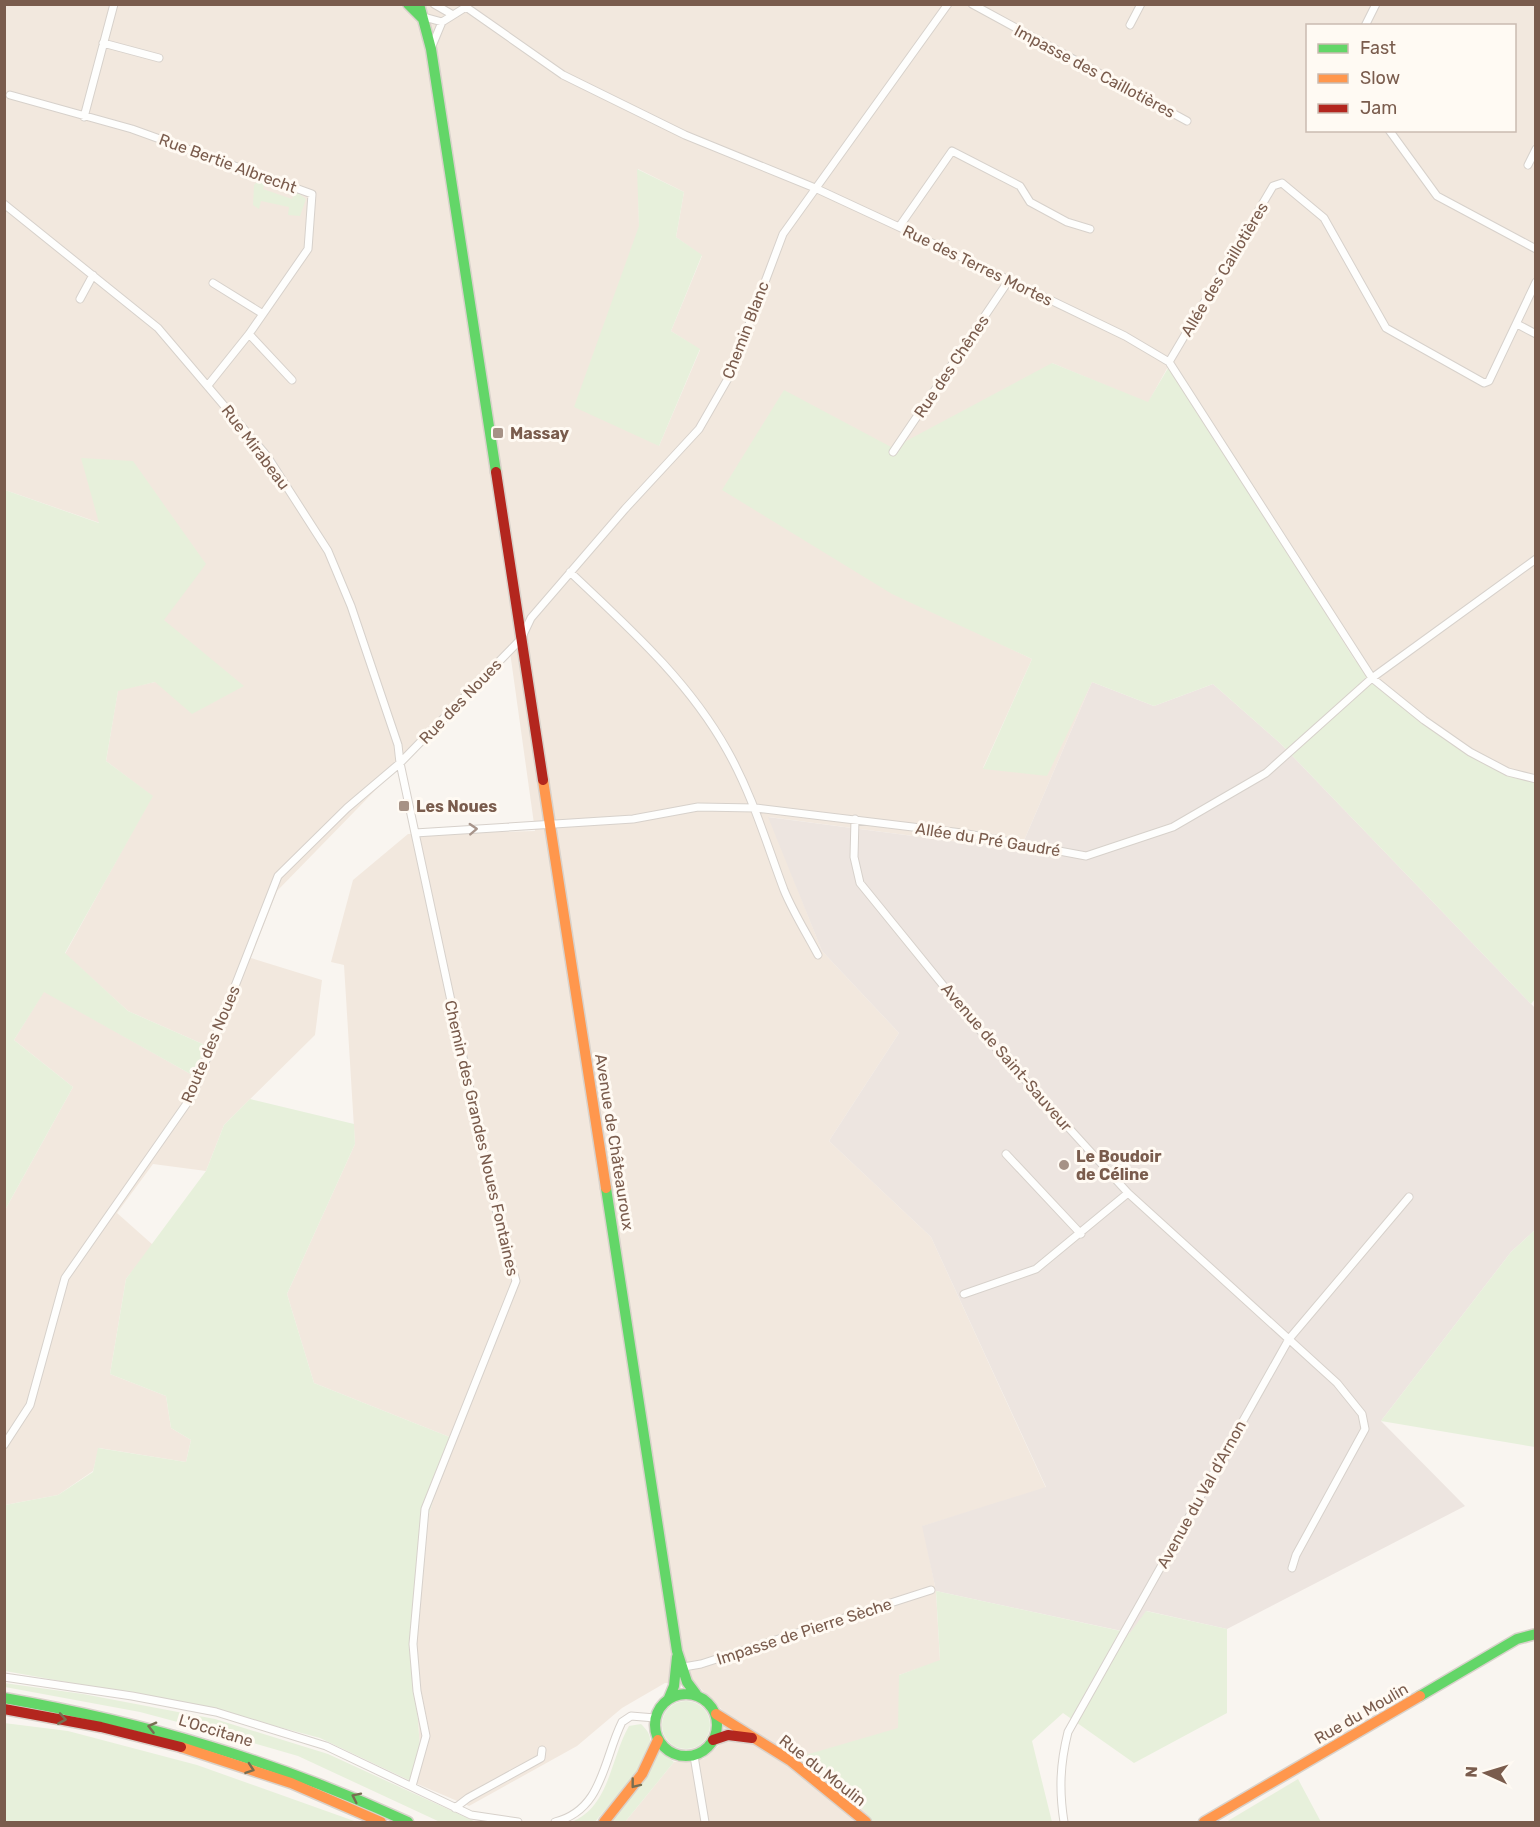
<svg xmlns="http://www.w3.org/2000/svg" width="1540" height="1827" font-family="Rubik,sans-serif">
	<rect width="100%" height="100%" fill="#f9f5f0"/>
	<!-- residential -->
	<path fill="#f2e8de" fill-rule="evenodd" d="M5 5H1535V778L1507 770 1466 749 1402 704 1354 659 1170 363 1148 403 1052 363 989 638 1032 659 983 768 1092 682 1020 850 769 817 822 951 899 1033 829 1141 931 1237 1046 1488 923 1526 936 1591 940 1661 899 1675V1728L866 1822H625L674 1762 703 1759 722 1743 724 1712 696 1684 665 1683 622 1708 577 1746 469 1806 415 1783 420 1748 412 1640 429 1514 452 1438 314 1383 287 1294 355 1144 344 965 331 962 353 880 408 834 535 831 510 652 277 891 251 958 322 980 315 1035 224 1125 206 1171 153 1164 117 1213 153 1245 126 1279 110 1374 166 1396 171 1428 191 1440 186 1462 99 1448 93 1471 58 1495 5 1505V1210L73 1087 14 1040 44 991 194 1076 205 1045 128 1011 65 954 152 796 106 761 118 690 155 682 164 620 100 523 5 490ZM1308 26H1514V130H1308ZM638 169 684 192 676 237 702 256 671 331 700 350 659 446 639 226Z"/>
	<!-- industrial -->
	<path fill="#ede5e0" d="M1092 682 1154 706 1213 684 1280 743 1535 1008V1230L1511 1252 1381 1421 1465 1506 1227 1629 1147 1611 1131 1633 936 1591 922 1526 1046 1487 931 1237 829 1141 899 1033 822 951 768 817 1020 850Z"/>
	<!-- green -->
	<path fill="#e7f0db" d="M637 169 684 192 676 237 702 255 671 331 700 349 659 446 574 407 639 226Z
		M259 180H266L263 189 292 199 295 191 306 199 300 216 288 215 289 207 261 201 259 209 253 205 254 185Z
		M1052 363 1148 402 1171 363 1354 659 1402 704 1466 749 1507 770 1535 778V999L1531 1004 1280 743 1213 684 1154 706 1092 682 1047 776 983 769 1032 659 892 594 722 490 784 390 893 448Z
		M81 458 133 461 206 564 164 620 244 686 192 714 155 682 118 691 106 761 153 796 65 953 128 1011 205 1045 194 1076 44 992 14 1040 73 1087 5 1210V490L99 523Z
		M250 1099 354 1124 355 1144 287 1294 314 1383 452 1438 429 1514 412 1640 420 1748 415 1783 320 1738 205 1707 5 1671V1505L58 1495 93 1472 98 1448 186 1462 191 1440 171 1428 166 1396 110 1374 126 1279 206 1171 224 1125Z
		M1535 1230V1447L1381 1421 1511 1252Z
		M936 1591 1130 1633 1146 1611 1227 1629V1713L1134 1763 1063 1713 1032 1741 1052 1822H866L867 1813 802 1756 898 1728 899 1675 940 1660Z
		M4 1683 83 1694 215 1719 328 1754 476 1822H440L298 1756 215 1732 140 1712 5 1687Z
		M662 1725a24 24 0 1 1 48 0a24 24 0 1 1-48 0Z
		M4 1723 68 1731 197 1765 357 1822H5Z
		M641 1724C645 1728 650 1733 650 1739 651 1763 609 1804 595 1822H571C610 1807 610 1759 629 1726Z
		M659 1751 674 1762 625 1822H610Z
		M1298 1779 1321 1822H1226Z"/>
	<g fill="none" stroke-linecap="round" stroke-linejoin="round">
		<defs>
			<path id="street" d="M434 4 453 15
				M972 4 1187 121
				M424 17 442 22
				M1130 25 1141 4
				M1365 26 1376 4
				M103 43 159 58
				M432 46 442 22 466 7 563 75 685 135 815 188 899 227 1125 336 1169 362 1372 678 1424 720 1470 752 1508 772 1536 779
				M10 95 132 129 312 194 308 249 249 334 209 384
				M84 117 114 4
				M1389 130 1437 196 1536 249
				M1528 165 1536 149
				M4 204 158 328 267 456 328 551 351 606 398 745 400 763 495 1206 516 1281 425 1509 413 1644 417 1691 426 1736 412 1786
				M899 227 952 151 1020 186 1030 202 1067 222 1090 229
				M213 283 263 314
				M80 299 93 275
				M1517 324 1536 334
				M249 334 292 380
				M1169 362 1273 186 1282 183 1324 218 1386 328 1484 383 1489 381 1536 282
				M893 452 1009 280
				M570 572C628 627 688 680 727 750 752 794 766 842 784 890 793 912 807 934 818 955
				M855 819 854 857 860 883 977 1027 1128 1193 1337 1383 1362 1414 1365 1429 1296 1555 1292 1568
				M415 833 633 819 698 807 756 808 962 833 1086 856 1173 827 1266 773 1372 678 1536 559
				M1006 1154 1081 1234
				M964 1294 1036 1269 1128 1193
				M4 1445 30 1405 65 1278 192 1096 278 876 347 808 400 763 521 639 531 618 625 509 699 429 730 375 783 234 948 4
				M678 1668 701 1664 931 1590
				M4 1677 132 1696 216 1712 326 1746 471 1815 518 1822
				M694 1756 705 1822
				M455 1808 468 1798 541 1758 542 1750
				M555 1822C603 1810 603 1760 622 1722L631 1716 655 1718
				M1064 1822C1059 1790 1060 1764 1068 1732L1289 1339 1409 1197"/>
			<path id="fast" d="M408 4 423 19
				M419 4 431 49 496 472
				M606 1188 677 1651 687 1682 696 1694
				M655 1725a31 31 0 1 1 62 0a31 31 0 1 1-62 0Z
				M1420 1696 1517 1639 1536 1634
				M4 1698C147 1723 276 1761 408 1822
				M669 1698 674 1686 677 1657"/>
			<path id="slow" d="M543 780 606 1188
				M716 1714 791 1761 866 1822
				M181 1747 291 1783 381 1822
				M604 1822 642 1774 658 1740
				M1204 1822 1420 1696"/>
			<path id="jam" d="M496 472 543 780
				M4 1709 101 1727 181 1747
				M713 1740 728 1735 752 1738"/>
		</defs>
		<!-- street casing -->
		<use href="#street" stroke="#d7d1cb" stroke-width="9"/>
		<!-- fast casing -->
		<use href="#fast" stroke="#d9d2cb" stroke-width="13"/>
		<!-- slow casing -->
		<use href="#slow" stroke="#d9d2cb" stroke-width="13"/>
		<!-- jam casing -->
		<use href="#jam" stroke="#d9d2cb" stroke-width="13"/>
		<!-- street -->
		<use href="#street" stroke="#fefefd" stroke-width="7"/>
		<!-- fast -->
		<use href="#fast" stroke="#63d668" stroke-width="10"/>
		<!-- slow -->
		<use href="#slow" stroke="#ff974d" stroke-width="10"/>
		<!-- jam -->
		<use href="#jam" stroke="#b3261e" stroke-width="10"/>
	</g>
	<!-- one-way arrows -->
	<defs><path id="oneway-chevron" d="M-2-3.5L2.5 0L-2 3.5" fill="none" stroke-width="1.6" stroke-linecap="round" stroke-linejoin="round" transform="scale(1.5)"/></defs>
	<use stroke="#a8958b" href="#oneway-chevron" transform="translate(473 829) rotate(-3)"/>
	<g stroke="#776e51">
		<use href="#oneway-chevron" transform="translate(62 1719) rotate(10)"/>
		<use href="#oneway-chevron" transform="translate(152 1727) rotate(-166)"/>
		<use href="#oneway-chevron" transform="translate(250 1769) rotate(19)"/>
		<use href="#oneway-chevron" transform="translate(635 1784) rotate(128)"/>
		<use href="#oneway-chevron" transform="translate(356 1797) rotate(-154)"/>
	</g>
	<!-- markers -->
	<g fill="#a69286" stroke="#fffaf3" stroke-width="2">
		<rect x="492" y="427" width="12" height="12" rx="3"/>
		<rect x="398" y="800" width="12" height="12" rx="3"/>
		<circle cx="1064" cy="1165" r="6"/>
	</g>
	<g text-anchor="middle" stroke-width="6" stroke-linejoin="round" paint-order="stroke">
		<!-- street labels -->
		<g font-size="16" fill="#7a5c4d" stroke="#fffaf3">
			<text transform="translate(1095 71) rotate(28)" y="6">Impasse des Caillotières</text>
			<text transform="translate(228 163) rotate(20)" y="6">Rue Bertie Albrecht</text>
			<text transform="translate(978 265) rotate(26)" y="6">Rue des Terres Mortes</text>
			<text transform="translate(1224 269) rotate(-59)" y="6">Allée des Caillotières</text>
			<text transform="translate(745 330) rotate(-69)" y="6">Chemin Blanc</text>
			<text transform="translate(951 366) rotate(-56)" y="6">Rue des Chênes</text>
			<text transform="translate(256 447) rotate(53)" y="6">Rue Mirabeau</text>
			<text transform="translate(460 701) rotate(-46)" y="6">Rue des Noues</text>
			<text transform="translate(988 839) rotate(9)" y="6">Allée du Pré Gaudré</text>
			<text transform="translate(210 1044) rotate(-67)" y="6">Route des Noues</text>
			<text transform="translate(1007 1057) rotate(49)" y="6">Avenue de Saint-Sauveur</text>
			<text transform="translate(482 1138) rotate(77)" y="6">Chemin des Grandes Noues Fontaines</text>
			<text transform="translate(615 1142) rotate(81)" y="6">Avenue de Châteauroux</text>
			<text transform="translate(1201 1494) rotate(-61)" y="6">Avenue du Val d’Arnon</text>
			<text transform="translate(804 1631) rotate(-18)" y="6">Impasse de Pierre Sèche</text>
			<text transform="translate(1361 1713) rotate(-30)" y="6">Rue du Moulin</text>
			<text transform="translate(216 1730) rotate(17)" y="6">L'Occitane</text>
			<text transform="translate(823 1770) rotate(38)" y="6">Rue du Moulin</text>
		</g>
		<!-- poi labels -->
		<g font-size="16" font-weight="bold" fill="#7a5c4d" stroke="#fffaf3" text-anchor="start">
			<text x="510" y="439">Massay</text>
			<text x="416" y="812">Les Noues</text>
			<text x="1076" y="1162">Le Boudoir<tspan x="1076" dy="18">de Céline</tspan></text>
		</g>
	</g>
	<!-- border -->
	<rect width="1540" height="1827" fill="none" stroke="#7a5c4d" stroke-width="12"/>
	<!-- legend -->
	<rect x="1306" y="24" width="210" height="108" fill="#fffaf3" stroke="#cabbb1" stroke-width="1.5"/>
	<rect x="1318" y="44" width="30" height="9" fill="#63d668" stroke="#cabbb1" stroke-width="1.5"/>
	<text x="1360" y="54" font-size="18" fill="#7a5c4d">Fast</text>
	<rect x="1318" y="74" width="30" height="9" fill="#ff974d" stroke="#cabbb1" stroke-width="1.5"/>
	<text x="1360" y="84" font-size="18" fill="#7a5c4d">Slow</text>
	<rect x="1318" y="104" width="30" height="9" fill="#b3261e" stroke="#cabbb1" stroke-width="1.5"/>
	<text x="1360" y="114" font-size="18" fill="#7a5c4d">Jam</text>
	<!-- north arrow -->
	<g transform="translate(1486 1773) rotate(274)" stroke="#fffaf3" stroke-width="4.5" paint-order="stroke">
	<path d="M0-4.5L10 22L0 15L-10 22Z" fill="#7a5c4d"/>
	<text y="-9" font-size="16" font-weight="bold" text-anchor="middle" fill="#7a5c4d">N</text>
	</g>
</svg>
